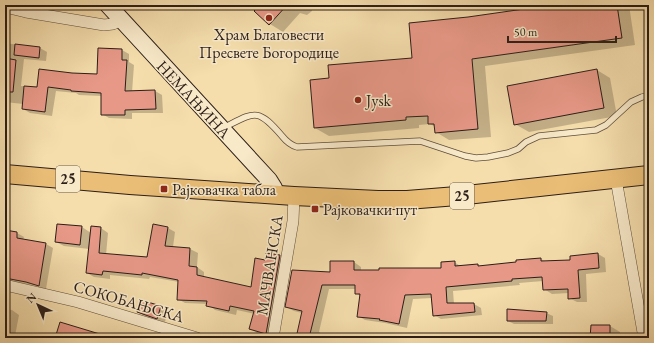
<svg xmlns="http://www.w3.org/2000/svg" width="654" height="343" font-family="'EB Garamond',serif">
	<rect width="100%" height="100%" fill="#f5ddac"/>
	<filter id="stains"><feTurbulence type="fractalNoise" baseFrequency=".005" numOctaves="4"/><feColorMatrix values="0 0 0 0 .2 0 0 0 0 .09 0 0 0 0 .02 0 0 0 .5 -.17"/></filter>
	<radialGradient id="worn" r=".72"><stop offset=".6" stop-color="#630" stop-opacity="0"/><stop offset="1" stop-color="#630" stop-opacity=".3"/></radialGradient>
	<!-- shadow -->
	<path fill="#0003" d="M28 5H55L54 12 35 9Z
		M261 5H311L312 11 307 15 300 13 283 32 270 24Z
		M560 5H629L635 45 485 66 491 137 449 140 436 132V127L430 124 419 125V128L329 136 315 128 330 79 413 58 468 18Z
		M644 5H649V11L645 9Z
		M5 43 40 48 47 52 46 61 24 59 21 86 38 88 72 74 98 75 99 49 122 50 129 54V62L134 65 132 92 155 91 162 95 163 113H132V119L109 118 102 114V96L79 95 76 93 56 91 52 116 30 113 23 109V104L5 102Z
		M597 70 610 78 617 116 529 132 515 124Z
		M644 136H649V150L645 148Z
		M58 225 82 227 91 233 101 228 108 233 106 255 148 258 154 225 168 228 175 232 173 247 190 249 198 253 197 267 204 272V278L252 288 266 261 280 256 287 260 273 338 257 333 250 328 255 314 237 310 236 315 215 310 208 304 185 303 178 299 179 282 150 277 149 279 110 275V279L94 277 87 273 89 249 64 246 56 242Z
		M5 231 17 233 24 237 23 240 46 244 53 248 46 289 33 285 5 280Z
		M598 254 605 258 606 272 586 274 587 302H577L569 298V293L552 294 544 289 543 281 519 283 520 285 453 291 454 304H474L481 308 482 315 441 319 434 315 432 298 413 299 407 328 385 323 365 320 358 316 360 296 356 293V289H329L319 332 327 337V338H297L302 313 294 311 286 307 331 273 354 262 361 267V271L442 269 454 262 462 267 478 265 480 267 517 263V260L541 259 546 262 571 261Z
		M141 301 161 307 168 311 165 322 145 316 138 312Z
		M5 309 12 310 19 315 15 336 5 334Z
		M546 313 553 316V324H514L508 321Z
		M60 323 113 338H56Z
		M592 326H610L620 332V338H591Z"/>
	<!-- building -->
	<path fill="#e79887" stroke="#2c1e18" d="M260 5H287L269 25 254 11Z
		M552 5H617L622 38 472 59 478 129 435 133 434 124H428V116L406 117V120L314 128 310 80 329 78 328 65 412 58 409 23 468 17Z
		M15 44 40 47 39 58 14 55Z
		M98 48 122 49V60H127L125 91 155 90 156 109 125 110V115H101V93L71 91V90L48 87 45 112 22 109 24 86 37 87 39 69 72 73 97 74Z
		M5 58 16 60 13 92H5Z
		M597 69 604 108 514 125 507 86Z
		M57 224 82 226 80 245 55 242Z
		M153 224 168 227 165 246 190 248 189 266 197 267V275L251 287 255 258 265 260 266 253 280 255 266 334 249 329 254 311 230 306 229 311 206 306 207 301 177 300 178 280 142 273V275L103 271 102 275 86 273 91 226 101 227 99 253 147 257Z
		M5 230 17 232V238L46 243 39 286 26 282 5 278Z
		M598 253 599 268 578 270 580 298 568 299V289L543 290 542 277 512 279V281L446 287 447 303H474L475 312 433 316 431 294 405 295 399 324 379 320 380 319 357 317 360 294H355V285H322L309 338H296L302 311 285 307 292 270 330 272V261H354V270H379V268H441V262L455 261V266L478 264V266L516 262V260L541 258V261L570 260V256Z
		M141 300 161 306 157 319 137 312Z
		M507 309 547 312 546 321H507Z
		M60 322 103 335V338H55Z
		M591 325H610V338H590Z"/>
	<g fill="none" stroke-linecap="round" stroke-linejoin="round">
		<defs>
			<path id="lane" d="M223 128C255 112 257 107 282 136 286 141 290 145 297 147L420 141 465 156 476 158 488 157 508 153 518 149 526 142 539 136 596 130 606 125 631 102 642 97 649 95"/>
			<path id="street" d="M5 7 26 12 104 25 113 24 121 20
				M616 179 644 338
				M5 285 78 302 197 338
				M273 338 293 221 294 196"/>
			<path id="secondary" d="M108 5 269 180 274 188 275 195"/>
			<path id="primary" d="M5 174 130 185 294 196 378 200H407L457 196 649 175"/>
		</defs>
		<!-- lane casing -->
		<use href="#lane" stroke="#5e4e3d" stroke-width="7"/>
		<!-- street casing -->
		<use href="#street" stroke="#5e4e3d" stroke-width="12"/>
		<!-- secondary casing -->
		<use href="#secondary" stroke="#2c1e18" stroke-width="18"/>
		<!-- primary casing -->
		<use href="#primary" stroke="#2c1e18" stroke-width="20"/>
		<!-- lane -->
		<use href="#lane" stroke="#f8e9c9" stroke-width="5.5"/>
		<!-- street -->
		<use href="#street" stroke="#f8e9c9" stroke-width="11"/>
		<!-- secondary -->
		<use href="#secondary" stroke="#f8e9c9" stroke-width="16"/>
		<!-- primary -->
		<use href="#primary" stroke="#eabe76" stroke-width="18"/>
	</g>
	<!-- markers -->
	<g fill="#8f2418" stroke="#f8e9c9" stroke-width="1.5">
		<circle cx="269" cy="18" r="4"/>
		<circle cx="358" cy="100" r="4"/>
		<rect x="160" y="185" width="8" height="8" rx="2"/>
		<rect x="311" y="205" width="8" height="8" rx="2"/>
	</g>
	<g text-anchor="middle" stroke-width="3" stroke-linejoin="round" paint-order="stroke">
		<!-- shield labels -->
		<g fill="#f8e9c9" stroke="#695b4d" stroke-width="1">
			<rect x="56" y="166" width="24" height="26" rx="3"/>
			<rect x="450" y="183" width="24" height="26" rx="3"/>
		</g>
		<g font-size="15" font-weight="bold" fill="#2c1e18">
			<text x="68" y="184">25</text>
			<text x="462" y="201">25</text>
		</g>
		<!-- poi labels -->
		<g font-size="16" fill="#2c1e18" stroke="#f8e9c9" text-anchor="start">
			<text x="269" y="40" text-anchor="middle">Храм Благовести<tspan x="269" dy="18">Пресвете Богородице</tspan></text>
			<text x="366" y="106">Jysk</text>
			<text x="172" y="195">Рајковачка табла</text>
			<text x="323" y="215">Рајковачки пут</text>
		</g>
		<!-- street labels -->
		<g font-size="16" fill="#2c1e18" stroke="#f8e9c9">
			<text transform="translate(194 99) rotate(47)" y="6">НЕМАЊИНА</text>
			<text transform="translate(269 265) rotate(-81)" y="6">МАЧВАНСКА</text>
			<text transform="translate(129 301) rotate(16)" y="6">СОКОБАЊСКА</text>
		</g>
	</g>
	<!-- margin -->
	<rect width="654" height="343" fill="none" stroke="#f5ddac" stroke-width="20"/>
	<rect x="6" y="6" width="642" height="331" fill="none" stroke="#2c1e18" stroke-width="2"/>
	<rect x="10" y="10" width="634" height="323" fill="none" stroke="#2c1e18"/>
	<!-- north arrow -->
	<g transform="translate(38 305) rotate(316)" stroke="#f8e9c9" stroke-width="3" paint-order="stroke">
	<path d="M0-3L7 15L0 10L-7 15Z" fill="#2c1e18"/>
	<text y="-6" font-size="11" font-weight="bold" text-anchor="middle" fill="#2c1e18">N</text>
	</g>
	<!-- scale -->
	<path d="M508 36v6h108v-6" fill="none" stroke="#2c1e18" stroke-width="2"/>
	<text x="514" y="36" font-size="12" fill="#2c1e18" stroke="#f8e9c9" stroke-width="3" paint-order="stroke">50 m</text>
	<rect width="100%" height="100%" filter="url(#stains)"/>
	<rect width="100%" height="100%" fill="url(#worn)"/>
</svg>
